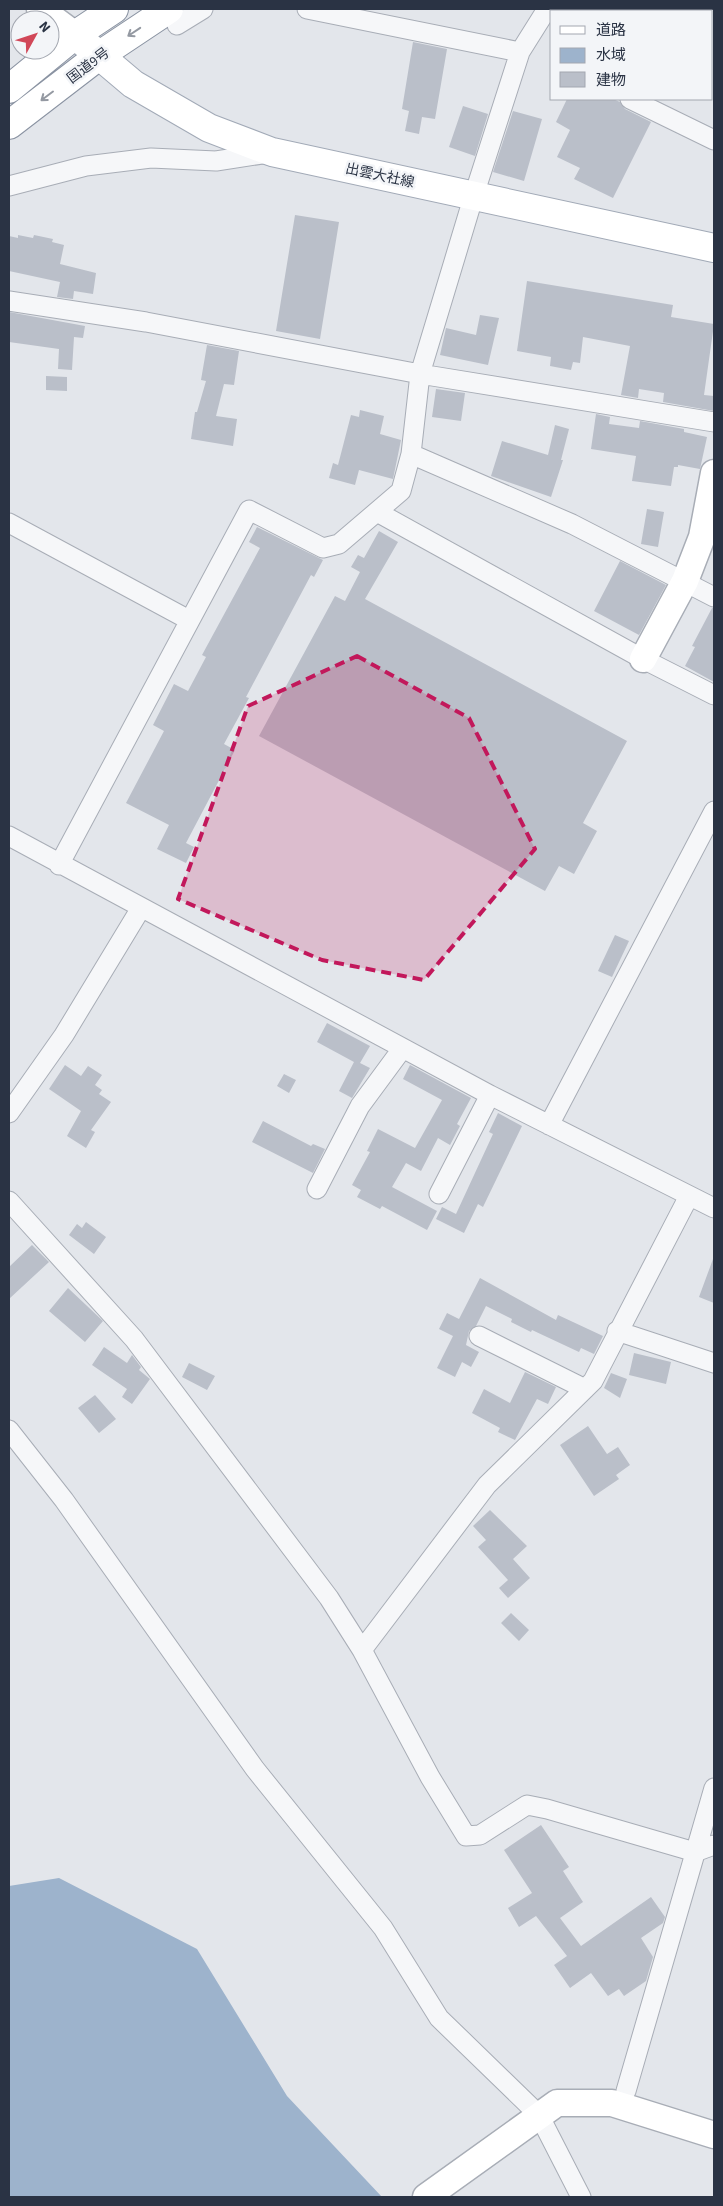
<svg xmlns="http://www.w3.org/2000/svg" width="723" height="2206" font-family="'Source Sans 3','Noto Sans JP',sans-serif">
	<rect width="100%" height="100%" fill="#e3e6eb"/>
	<!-- water -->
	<path fill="#9db3cc" d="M59 1878 197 1949 287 2096 382 2197H9V1886Z"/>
	<!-- building -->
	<path fill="#babfc9" d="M413 42 447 49 435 119 422 117 419 134 405 131 409 111 402 109Z
		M567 99H613L620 102 625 109 651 122 613 198 574 179 580 168 557 157 570 130 556 122Z
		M463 106 488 114 475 156 449 147Z
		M513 111 542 119 524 181 493 172Z
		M295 215 339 222 320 339 276 331Z
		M18 235 33 238 34 235 53 239 52 242 64 245 60 264 96 273 93 294 74 291 73 299 57 297 60 282 9 271V236L18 238Z
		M527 281 673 305 671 317 714 324 704 395 714 396V411L663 402 664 393 639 389 638 398 621 395 630 346 583 337 580 363 573 362 571 370 550 366 551 357 517 351Z
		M9 312 85 326 83 338 74 337 72 370 58 369 59 349 9 342Z
		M480 315 499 318 488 365 440 355 446 328 476 335Z
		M207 345 239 351 234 385 224 384 216 416 237 419 233 446 191 439 195 412H197L206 381 201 380Z
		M46 376 67 377V391L46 390Z
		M436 389 465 393 461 421 432 417Z
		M360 410 384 416 380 434 401 440 393 479 359 470 355 485 329 478 333 463 338 465 351 415 359 417Z
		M596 414 610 417 609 424 639 428 640 421 684 429V432L707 437 700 469 678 465V467H674L671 486 632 481 636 456 591 449Z
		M555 425 569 429 561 460H563L551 497 491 476 502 441 548 455Z
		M647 509 664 512 658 547 641 544Z
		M257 527 323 560 314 577 311 575 246 697 249 698 224 744 235 750 186 843 194 847 186 863 157 849 169 825 126 803 164 731 153 725 174 684 188 691 206 657 202 655 260 548 249 542Z
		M379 531 398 542 365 599 627 741 583 823 597 831 574 874 559 866 545 891 259 736 335 596 345 601 360 572 351 567 358 555 364 558Z
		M620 561 666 585 639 635 594 611Z
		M712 608H714V682L685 666 695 647 692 646Z
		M615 935 629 941 612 977 598 971Z
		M327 1023 370 1046 360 1063 370 1068 352 1098 339 1091 354 1062 317 1042Z
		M65 1065 81 1076 88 1066 102 1075 95 1085 102 1090 99 1094 111 1102 91 1130 95 1132 86 1148 67 1136 81 1111 49 1089Z
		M410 1065 471 1098 457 1124 460 1126 450 1145 438 1138 421 1171 406 1163 392 1187 437 1211 427 1230 382 1206 380 1209 357 1197 361 1190 352 1185 370 1152 367 1151 378 1129 415 1148 442 1100 403 1079Z
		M284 1074 296 1080 289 1093 277 1086Z
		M498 1113 522 1126 483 1207 478 1204 464 1233 436 1219 442 1207 456 1214 493 1134 489 1132Z
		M263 1121 311 1146 313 1144 325 1149 313 1173 252 1142Z
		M86 1222 106 1237 94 1254 69 1235 77 1224 82 1228Z
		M32 1245 49 1262 9 1299V1267Z
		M713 1259H714V1303L699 1297Z
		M480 1278 556 1320 558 1315 603 1336 594 1354 581 1348 579 1352 532 1330 531 1332 511 1322 512 1319 486 1306 476 1326 469 1331 466 1345 479 1352 471 1367 462 1362 455 1377 437 1368 453 1336 439 1329 447 1313 459 1319Z
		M68 1288 103 1321 85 1342 49 1311Z
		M104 1347 127 1363 132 1355 141 1367 139 1370 150 1379 132 1404 122 1397 127 1389 92 1365Z
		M634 1353 671 1362 666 1384 629 1375Z
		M189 1363 215 1376 207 1390 182 1377Z
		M525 1372 556 1387 548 1404 537 1399 515 1440 498 1432 500 1428 472 1413 484 1389 510 1403Z
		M611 1373 627 1379 620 1398 604 1388Z
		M95 1395 116 1419 99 1433 78 1408Z
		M588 1426 607 1454 618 1447 630 1465 616 1475 619 1479 594 1496 560 1445Z
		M490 1510 527 1546 513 1559 530 1578 508 1598 499 1588 508 1580 478 1547 486 1540 473 1526Z
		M511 1613 529 1630 519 1641 501 1623Z
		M541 1825 569 1867 563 1871 583 1902 560 1918 581 1946 651 1897 665 1917 663 1923 641 1938 653 1957 646 1981 624 1996 619 1989 608 1996 591 1973 570 1988 554 1965 567 1956 536 1916 519 1927 508 1908 532 1893 504 1850Z"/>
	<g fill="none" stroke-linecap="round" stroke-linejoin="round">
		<defs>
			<path id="street" d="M307 9 520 52
				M177 25 203 9
				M630 99 714 140
				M9 186 86 166 151 158 216 161 269 153
				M9 301 146 322 420 374 714 422
				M411 454 572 524 714 597
				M377 512 643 659 714 695
				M9 523 189 620
				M9 836 490 1095 714 1208
				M59 865 249 510 323 548 339 544 401 491 411 454 420 374 474 195 520 52 547 9
				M9 1113 64 1035 141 908
				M549 1125 714 811
				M317 1189 360 1106 402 1049
				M439 1194 490 1095
				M9 1201 134 1339 329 1598 362 1650 430 1777 466 1836 480 1835 527 1805 547 1809 695 1852 714 1845
				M617 1331 714 1363
				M479 1336 585 1389
				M9 1430 64 1500 255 1769 383 1928 439 2018 539 2115 581 2197
				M362 1650 487 1485 593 1381 689 1196
				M626 2091 714 1788"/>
			<path id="secondary" d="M40 9 75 35
				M643 659 685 581 702 537 714 473
				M426 2197 557 2103H612L714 2135"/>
			<path id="primary" d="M75 35 133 84 209 128 272 152 714 248"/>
			<path id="highway" d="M9 89 75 35 114 9
				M9 125 100 55 169 9"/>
		</defs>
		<!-- street casing -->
		<use href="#street" stroke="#a8adb6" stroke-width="21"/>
		<!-- secondary casing -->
		<use href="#secondary" stroke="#a8adb6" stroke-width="29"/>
		<!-- primary casing -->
		<use href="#primary" stroke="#a2aab7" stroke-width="30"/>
		<!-- highway casing -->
		<use href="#highway" stroke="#8a93a2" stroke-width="30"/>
		<!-- street -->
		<use href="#street" stroke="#f6f7f9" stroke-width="19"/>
		<!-- secondary -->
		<use href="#secondary" stroke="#fff" stroke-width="26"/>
		<!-- primary -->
		<use href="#primary" stroke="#fff" stroke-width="28"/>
		<!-- highway -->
		<use href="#highway" stroke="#fff" stroke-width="28"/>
	</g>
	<!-- one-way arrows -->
	<defs><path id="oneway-shaft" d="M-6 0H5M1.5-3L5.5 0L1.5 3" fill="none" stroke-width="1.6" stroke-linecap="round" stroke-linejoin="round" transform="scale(1.25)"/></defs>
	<g stroke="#9499a2">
		<use href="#oneway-shaft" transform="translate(134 32) rotate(146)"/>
		<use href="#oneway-shaft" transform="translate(47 96) rotate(143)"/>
	</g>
	<!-- marked area -->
	<path fill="#c2185b" fill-opacity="0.2" stroke="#c2185b" stroke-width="4" stroke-dasharray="10 6" stroke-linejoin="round" d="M357 656 469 718 535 849 424 980 322 960 178 899 248 706Z"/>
	<g text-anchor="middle" stroke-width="5" stroke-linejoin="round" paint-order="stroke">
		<!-- street labels -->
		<g font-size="14" fill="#2a3344" stroke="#f3f5f8">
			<text transform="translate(88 65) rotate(-37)" y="5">国道9号</text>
			<text transform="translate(380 175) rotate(12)" y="5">出雲大社線</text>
		</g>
	</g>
	<!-- border -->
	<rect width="723" height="2206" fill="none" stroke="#2a3344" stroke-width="20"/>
	<!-- legend -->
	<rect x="550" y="10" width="162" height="90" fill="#f3f5f8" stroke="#a3a7b0"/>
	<rect x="560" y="26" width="25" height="8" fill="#ffffff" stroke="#a3a7b0"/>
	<text x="596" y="35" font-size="15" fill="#2a3344">道路</text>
	<rect x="560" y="48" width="25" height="15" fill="#9db3cc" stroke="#a3a7b0"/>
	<text x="596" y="60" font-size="15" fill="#2a3344">水域</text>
	<rect x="560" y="72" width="25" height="15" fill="#babfc9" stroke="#a3a7b0"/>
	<text x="596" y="85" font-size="15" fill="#2a3344">建物</text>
	<!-- north arrow -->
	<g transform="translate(35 35) rotate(50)"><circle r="24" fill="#f3f5f8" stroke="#a3a7b0"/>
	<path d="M0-4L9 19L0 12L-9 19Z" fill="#d14758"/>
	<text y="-8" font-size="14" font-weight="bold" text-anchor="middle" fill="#2a3344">N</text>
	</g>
</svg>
